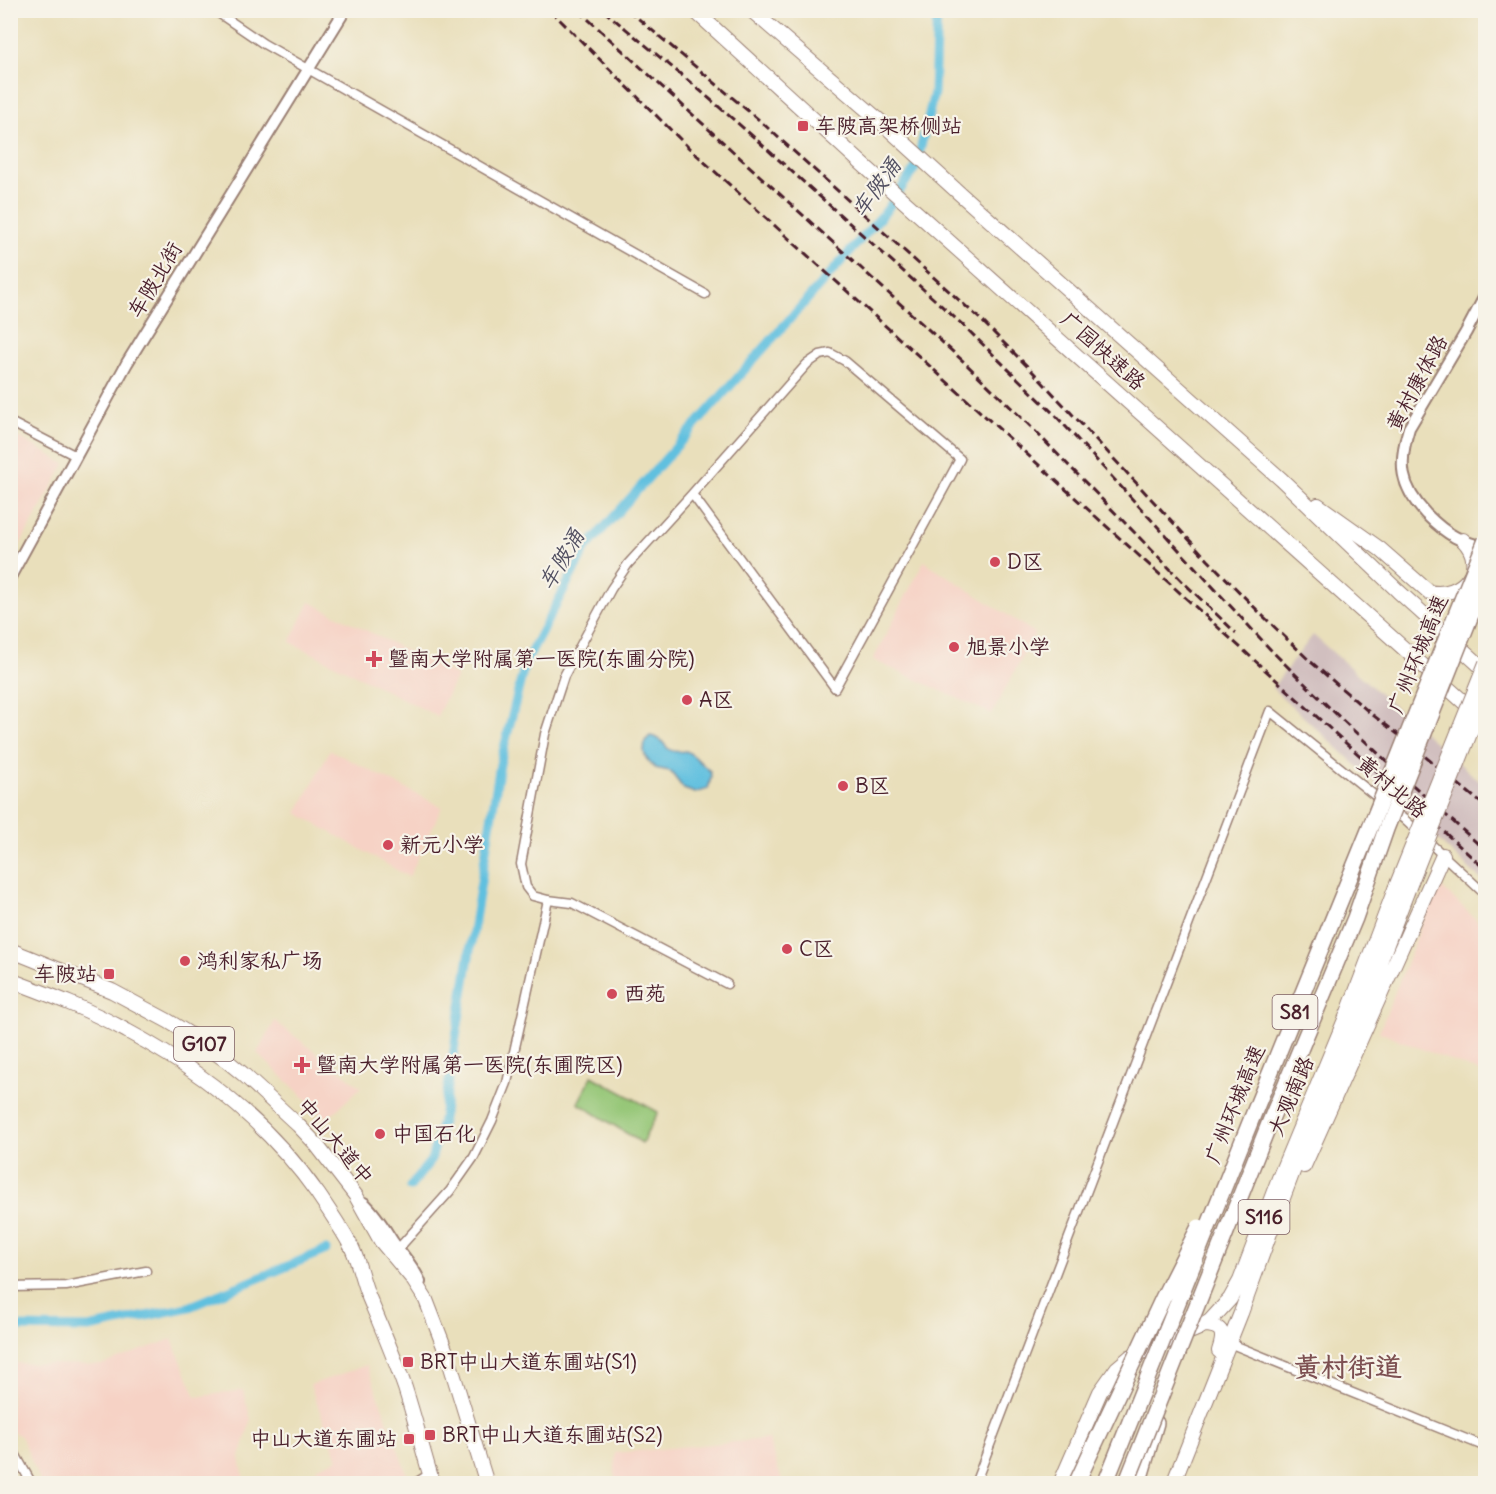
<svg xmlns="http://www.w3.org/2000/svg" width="1496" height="1494" font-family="Delius,'LXGW WenKai TC',sans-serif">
	<rect width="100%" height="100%" fill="#f7f3e8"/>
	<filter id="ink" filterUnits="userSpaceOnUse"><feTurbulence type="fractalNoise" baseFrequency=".0167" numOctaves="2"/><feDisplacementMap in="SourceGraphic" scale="12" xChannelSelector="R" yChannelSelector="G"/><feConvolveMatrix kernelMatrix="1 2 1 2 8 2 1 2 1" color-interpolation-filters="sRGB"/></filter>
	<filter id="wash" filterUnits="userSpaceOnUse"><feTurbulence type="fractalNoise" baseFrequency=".008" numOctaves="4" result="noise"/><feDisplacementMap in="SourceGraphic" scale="24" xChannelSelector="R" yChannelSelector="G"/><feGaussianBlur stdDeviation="1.35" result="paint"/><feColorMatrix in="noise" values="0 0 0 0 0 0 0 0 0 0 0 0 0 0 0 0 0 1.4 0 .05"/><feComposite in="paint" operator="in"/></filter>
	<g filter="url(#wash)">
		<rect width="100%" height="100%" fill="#e9dfbb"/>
		<!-- built -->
		<path fill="#f6d2c5" d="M19 437 65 464 11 561V450Z
			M924 561 1035 633 992 714 873 660Z
			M310 602 457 676 437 716 290 642Z
			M330 750 442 807 409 877 297 813Z
			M1438 884 1485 928 1486 1065 1482 1073 1379 1032Z
			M275 1021 361 1087 327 1119 257 1053Z
			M172 1339 196 1397 243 1390 251 1420 240 1457 244 1481 251 1483H41L21 1436 11 1431V1363L101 1365Z
			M367 1365 407 1474 381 1483H322L316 1468 338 1459 310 1385Z
			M768 1439 783 1483H615V1453Z"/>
		<!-- industrial -->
		<path fill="#d1bfbf" d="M1313 635 1485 786V883L1272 688Z"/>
		<!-- green -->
		<path fill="#94c676" stroke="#6f7250" stroke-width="1.5" d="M592 1076 658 1112 642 1143 578 1103Z"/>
		<!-- water -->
		<path fill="#61c0df" stroke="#567085" stroke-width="1.5" d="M650 736C671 739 659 755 686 751 696 756 701 764 710 771L711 777 708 789 695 793 684 789 670 771 655 768 646 758 644 752 645 741Z"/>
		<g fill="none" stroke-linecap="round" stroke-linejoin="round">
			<!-- canal -->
			<path stroke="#61c0df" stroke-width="9" d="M410 1187 431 1160 443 1118 500 764 525 663 586 548 886 211 916 167 934 93 937 10
				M10 1327 89 1328 189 1307 326 1250"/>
		</g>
	</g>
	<g filter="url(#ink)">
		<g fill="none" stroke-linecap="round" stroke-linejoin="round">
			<defs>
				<path id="minor" d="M214 10 264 44 705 294
					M830 353 845 361 960 459 835 688 692 494 807 364 820 355Z
					M10 422 76 456
					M692 494 628 564 611 589 564 676 545 734 521 864 526 887 533 896 548 900 572 903 727 984
					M398 1249 450 1191 474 1157 492 1121 507 1083 548 900
					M10 1287 66 1286 146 1271
					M1229 1343 1486 1447
					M10 1445 32 1484
					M414 1484 430 1474
					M975 1484 1270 711 1405 820 1486 895"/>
				<path id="tertiary" d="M1486 294 1466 332 1409 428C1398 464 1400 486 1426 514 1435 523 1444 531 1455 537 1464 542 1475 545 1486 548
					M10 577 127 363 345 10
					M364 1203C376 1214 384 1228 393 1242 403 1256 414 1267 420 1282"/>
				<path id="primary" d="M1304 1166 1443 855
					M1204 1325C1223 1326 1225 1333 1219 1351
					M1060 1484 1100 1392 1117 1368 1130 1357 1199 1328 1210 1321 1230 1299 1240 1281 1279 1178 1349 1010 1395 889
					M1173 1484 1241 1313 1275 1219 1306 1137 1359 1016 1407 892"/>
				<path id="trunk" d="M694 10 859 161 1486 722
					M751 10 880 121 958 192 1282 480 1398 591 1486 671
					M1318 505 1380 549 1429 592C1462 599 1489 567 1463 540
					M10 950 112 991 168 1021 186 1032 227 1061 243 1074 298 1125 315 1143 356 1196 381 1241 412 1278 426 1300 448 1357 487 1484
					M10 980C50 995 90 1010 127 1031 202 1071 269 1124 318 1194 330 1212 342 1229 352 1248 359 1263 362 1280 368 1295 381 1326 394 1356 405 1388 415 1419 423 1452 433 1484"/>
				<path id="motorway" d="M1138 1484 1156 1423"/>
			</defs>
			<!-- minor casing -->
			<use href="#minor" stroke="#9a7f73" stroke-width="11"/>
			<!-- tertiary casing -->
			<use href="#tertiary" stroke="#9a7f73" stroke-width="14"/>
			<!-- primary casing -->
			<use href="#primary" stroke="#9a7f73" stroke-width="16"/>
			<!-- trunk casing -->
			<use href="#trunk" stroke="#9a7f73" stroke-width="16"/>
			<!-- motorway casing -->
			<use href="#motorway" stroke="#9a7f73" stroke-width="18"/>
			<!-- minor -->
			<use href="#minor" stroke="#fff" stroke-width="8"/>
			<!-- tertiary -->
			<use href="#tertiary" stroke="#fff" stroke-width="10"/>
			<!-- primary -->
			<use href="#primary" stroke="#fff" stroke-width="14"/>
			<!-- trunk -->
			<use href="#trunk" stroke="#fff" stroke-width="14"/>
			<!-- motorway -->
			<use href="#motorway" stroke="#fff" stroke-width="15"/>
			<!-- rail -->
			<path stroke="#4a1f2b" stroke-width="3" stroke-dasharray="9 4.5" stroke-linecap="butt" d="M550 10 689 148 1486 870
				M578 10 964 362 1028 424 1184 583 1236 633
				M603 10 696 87 749 133 963 325 1056 416 1270 649C1339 719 1412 785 1486 851
				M628 10 759 120 980 319 1032 371 1208 560 1263 616 1311 662 1369 712 1404 739 1486 807"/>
			<defs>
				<path id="primary-bridge" d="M1395 889 1486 663
					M1407 892 1486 693"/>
				<path id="motorway-bridge" d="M1076 1484 1163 1298 1199 1227
					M1105 1484 1249 1125 1376 813 1486 540
					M1126 1484 1269 1124 1355 918 1386 829 1486 577"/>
			</defs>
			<!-- primary-bridge casing -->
			<use href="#primary-bridge" stroke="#9a7f73" stroke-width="16" stroke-linecap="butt"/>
			<!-- motorway-bridge casing -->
			<use href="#motorway-bridge" stroke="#9a7f73" stroke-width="18" stroke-linecap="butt"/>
			<!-- primary-bridge -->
			<use href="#primary-bridge" stroke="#fff" stroke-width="14"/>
			<!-- motorway-bridge -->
			<use href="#motorway-bridge" stroke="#fff" stroke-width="15"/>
		</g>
	</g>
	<!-- markers -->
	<g fill="#d1495b" stroke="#f7f3e8" stroke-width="2">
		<rect x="797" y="120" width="12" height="12" rx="3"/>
		<circle cx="995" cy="562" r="6"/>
		<circle cx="954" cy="647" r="6"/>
		<path d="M371 650h6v6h6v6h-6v6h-6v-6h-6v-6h6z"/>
		<circle cx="687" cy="700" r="6"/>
		<circle cx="843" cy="786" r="6"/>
		<circle cx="388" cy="845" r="6"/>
		<circle cx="787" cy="949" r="6"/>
		<circle cx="185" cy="961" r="6"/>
		<rect x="103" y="968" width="12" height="12" rx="3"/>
		<circle cx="612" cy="994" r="6"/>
		<path d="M299 1056h6v6h6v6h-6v6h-6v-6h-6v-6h6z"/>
		<circle cx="380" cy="1134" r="6"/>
		<rect x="402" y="1356" width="12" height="12" rx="3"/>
		<rect x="424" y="1429" width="12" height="12" rx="3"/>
		<rect x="403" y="1433" width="12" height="12" rx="3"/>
	</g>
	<g text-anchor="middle" stroke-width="4.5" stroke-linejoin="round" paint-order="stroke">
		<!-- shield labels -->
		<g fill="#f7f3e8" stroke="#7e5f64" stroke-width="1.5">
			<rect x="1272.5" y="995" width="45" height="34" rx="4.5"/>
			<rect x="174" y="1027" width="60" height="34" rx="4.5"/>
			<rect x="1238.5" y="1200" width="51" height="34" rx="4.5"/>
		</g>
		<g font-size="20" font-weight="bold" fill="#4a1f2b">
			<text x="1295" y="1019">S81</text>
			<text x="204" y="1051">G107</text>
			<text x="1264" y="1224">S116</text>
		</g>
		<!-- poi labels -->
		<g font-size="21" fill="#4a1f2b" stroke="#f7f3e8" text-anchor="start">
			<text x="815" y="133">车陂高架桥侧站</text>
			<text x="1007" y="569">D区</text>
			<text x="966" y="654">旭景小学</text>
			<text x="388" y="666">暨南大学附属第一医院(东圃分院)</text>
			<text x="699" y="707">A区</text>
			<text x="855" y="793">B区</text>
			<text x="400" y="852">新元小学</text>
			<text x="799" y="956">C区</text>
			<text x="197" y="968">鸿利家私广场</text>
			<text x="97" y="981" text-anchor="end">车陂站</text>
			<text x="624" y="1001">西苑</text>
			<text x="316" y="1072">暨南大学附属第一医院(东圃院区)</text>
			<text x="392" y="1141">中国石化</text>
			<text x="420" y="1369">BRT中山大道东圃站(S1)</text>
			<text x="442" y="1442">BRT中山大道东圃站(S2)</text>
			<text x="397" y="1446" text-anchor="end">中山大道东圃站</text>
		</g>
		<!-- street labels -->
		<g font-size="21" fill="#4a1f2b" stroke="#f7f3e8">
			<text transform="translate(155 280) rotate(-59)" y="7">车陂北街</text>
			<text transform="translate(1103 351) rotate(42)" y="7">广园快速路</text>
			<text transform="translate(1417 383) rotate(-62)" y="7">黄村康体路</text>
			<text transform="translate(1418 654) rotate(-68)" y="7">广州环城高速</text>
			<text transform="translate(1392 787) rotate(40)" y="7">黄村北路</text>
			<text transform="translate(1291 1096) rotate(-67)" y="7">大观南路</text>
			<text transform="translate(1235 1104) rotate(-68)" y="7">广州环城高速</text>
			<text transform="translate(335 1141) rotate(50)" y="7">中山大道中</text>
		</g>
		<!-- water labels -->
		<g font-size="22" font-style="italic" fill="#514f61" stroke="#f7f3e8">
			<text transform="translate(876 187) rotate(-54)" y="8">车陂涌</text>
			<text transform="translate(561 559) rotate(-59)" y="8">车陂涌</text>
		</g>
		<!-- district labels -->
		<g font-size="27" font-weight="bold" fill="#7d5052" stroke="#f7f3e8">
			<text x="1348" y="1376">黄村街道</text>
		</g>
	</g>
	<!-- margin -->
	<rect width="1496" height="1494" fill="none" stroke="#f7f3e8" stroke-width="36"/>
</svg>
